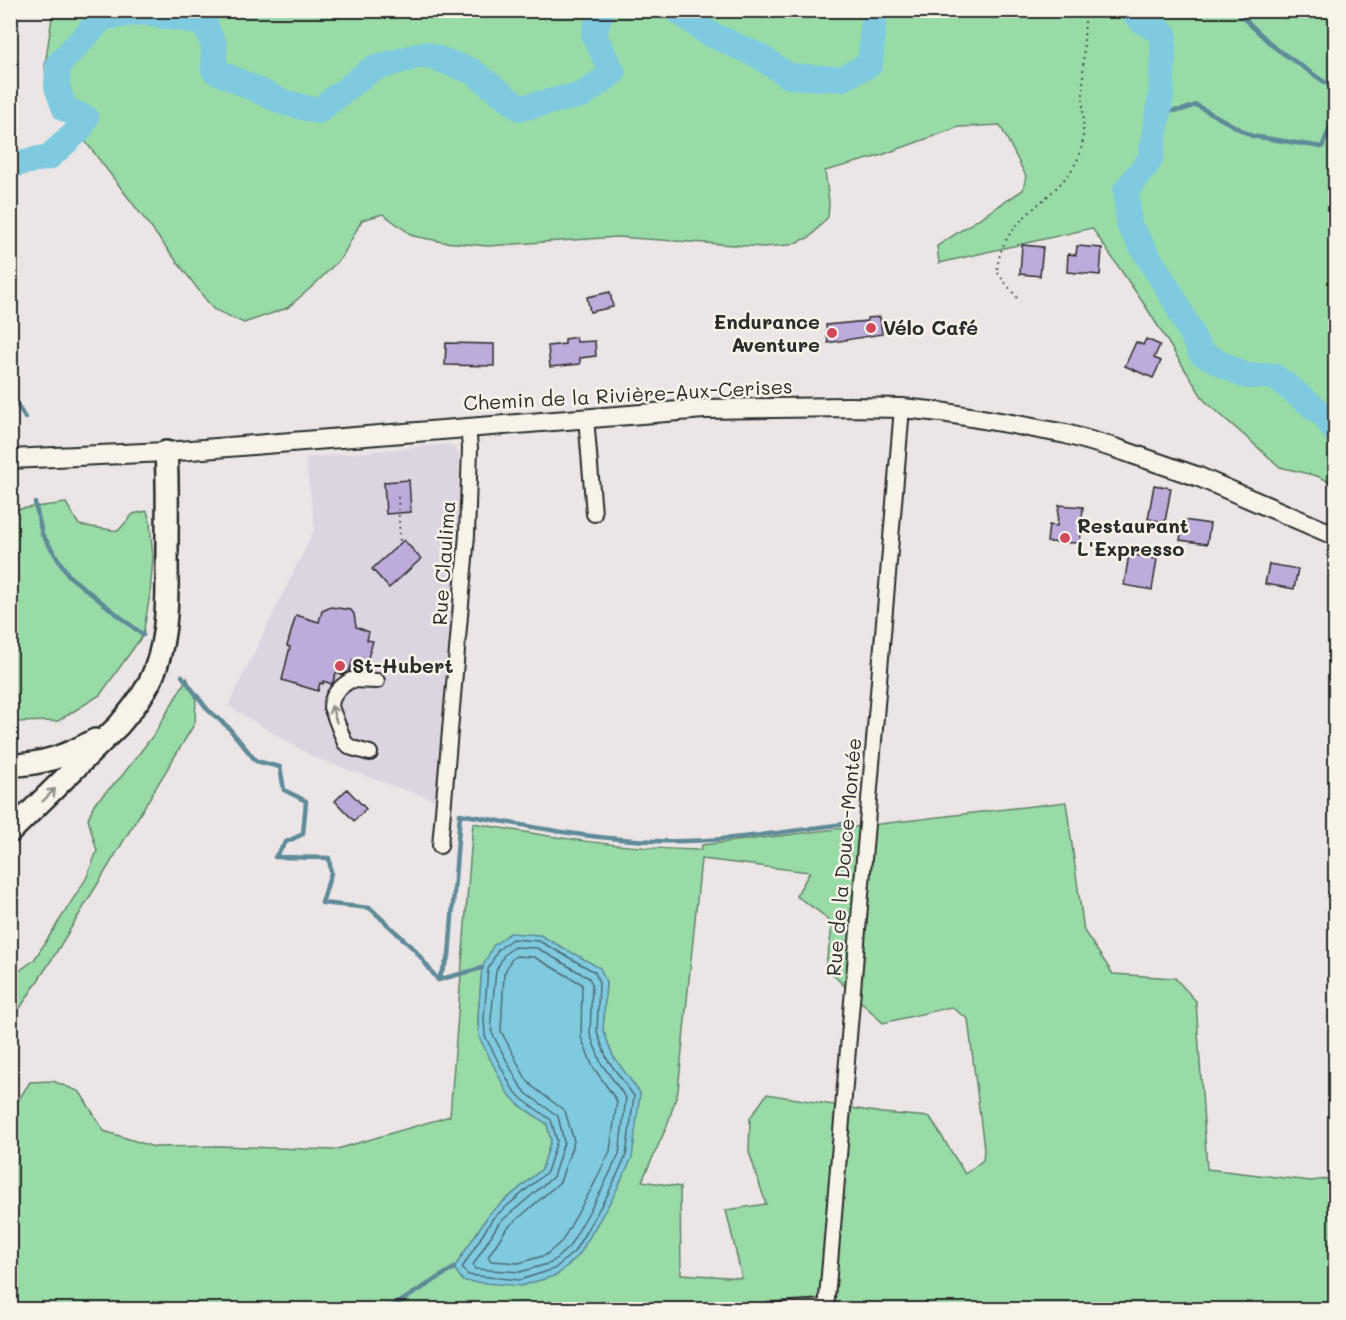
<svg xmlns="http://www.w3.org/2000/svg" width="1346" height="1320" font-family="Mali,sans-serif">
	<rect width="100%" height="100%" fill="#ebe5e5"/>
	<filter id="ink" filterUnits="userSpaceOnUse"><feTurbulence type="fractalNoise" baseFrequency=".0167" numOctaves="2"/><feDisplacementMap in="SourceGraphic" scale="12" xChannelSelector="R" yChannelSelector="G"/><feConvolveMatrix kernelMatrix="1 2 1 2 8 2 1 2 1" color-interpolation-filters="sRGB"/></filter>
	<g filter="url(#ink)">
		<!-- built -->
		<path fill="#ddd4e2" d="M447 444 453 446 459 455 460 544 436 801 313 757 228 706 315 528 305 458Z"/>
		<!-- green -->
		<path fill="#98dba7" stroke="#628369" stroke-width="1.5" fill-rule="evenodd" d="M53 10 1335 11V484L1317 476 1280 467 1204 400 1146 307 1092 228 939 263 937 246 1023 190 1026 176 1000 125 959 127 879 156 825 171 829 202 828 217 810 237 790 245 763 247 617 237 488 246 444 242 413 236 383 214 362 220 342 257 314 285 287 308 244 323 213 309 47 91 45 66Z
			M66 503 79 525 118 531 133 514 147 511 150 522 153 559 150 594 143 635 100 695 58 721 11 722V510Z
			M187 678 196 698 195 723 54 956 11 1022V969L19 971 34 960 86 879 97 851 88 819 94 804 121 777 155 733Z
			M1066 802 1084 931 1113 974 1175 978 1196 1001 1207 1169 1311 1181 1335 1178V1309H11L10 1113 30 1082 53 1081 80 1092 104 1131 154 1147 221 1146 334 1150 450 1116 473 823C549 837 624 849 701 850L702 845ZM701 859 810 872 796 896C837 924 835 918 825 967L883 1023 951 1007 968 1019 984 1149 983 1160 965 1174 930 1117 882 1113 767 1094 750 1118 749 1152 766 1204 726 1210 742 1278 681 1274 680 1187 642 1181 667 1126 678 1091ZM482 968 606 982 603 1030 613 1056 640 1094 454 1268 489 1214 542 1169 551 1140 547 1124 518 1104 479 1037 478 1018Z"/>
		<!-- water -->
		<path fill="#80cae0" stroke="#5e8a98" stroke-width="1.5" d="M510 933 540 935 600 968 606 982 603 1030 613 1056 640 1093 632 1158 613 1197 579 1255 557 1275 521 1286 463 1281 454 1268 489 1214 542 1169 551 1140 547 1124 518 1104 507 1092 479 1037 478 1018 482 968 493 946Z"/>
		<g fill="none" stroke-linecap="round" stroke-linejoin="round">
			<!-- shore -->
			<path stroke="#4d6b73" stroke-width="1.5" d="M512 939 539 941 595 972 599 983 597 1032 607 1059 634 1096 626 1156 608 1194 574 1252 554 1269 520 1280 468 1275 462 1268 493 1218 547 1172 557 1141 551 1120 522 1099 512 1088 485 1036 484 1018 488 969 498 950Z
				M514 947 537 948 589 978 592 984 590 1034 601 1063 626 1098 619 1154 601 1191 569 1247 551 1263 520 1272 475 1269 473 1265 499 1223 553 1177 564 1142 558 1116 527 1094 519 1084 492 1033 491 1019 496 971 504 955Z
				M516 956 534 957 582 984 581 1037 593 1067 617 1101 610 1151 593 1186 562 1241 546 1255 519 1263 491 1261 488 1257 506 1229 560 1182 574 1141 565 1111 533 1087 526 1079 501 1031 504 974 511 960Z"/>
			<!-- stream -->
			<path stroke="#5e8a98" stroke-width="4.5" d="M1235 10 1274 47 1336 90
				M1158 112 1182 110 1196 105 1252 136 1322 147 1336 113
				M10 392 25 418
				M35 503 42 534 69 576 143 635
				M182 676 208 710 228 727 256 761 280 767 284 790 306 801 303 834 286 842 275 857 329 858 331 873 322 903 370 908 415 950 438 980 482 968
				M438 980 449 956 460 814C525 825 590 840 656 841 721 843 787 831 852 823
				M376 1310 395 1305 454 1268"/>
			<!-- river -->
			<path stroke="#80cae0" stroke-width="26" d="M677 10 708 33 759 56 789 76 841 79 870 64 874 16 873 10
				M1132 10 1142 21 1164 34 1161 96 1150 160 1126 190 1129 225 1174 299 1201 353 1246 376H1274L1325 416 1336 432
				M10 165 49 157 80 129 86 118 65 109 57 87 58 65 103 17 144 12 204 23 214 45V70L283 102 318 111 372 69 424 54 472 71 520 108 582 95 613 73 594 35 601 10"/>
		</g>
		<!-- building -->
		<path fill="#bdabdb" stroke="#2b2b2b" stroke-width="1.5" d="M1022 245 1043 247 1040 276 1020 274Z
			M1077 246 1102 248 1100 275 1067 272 1068 254 1076 255Z
			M610 292 613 307 590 312 587 297Z
			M880 317 882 334 828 343 826 325 867 321V318Z
			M576 337 577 342 595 341 596 356 580 358V364L550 367 548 346 565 344V339Z
			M1146 339 1160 345 1154 358 1161 361 1153 378 1125 366 1136 342 1143 345Z
			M446 343 494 344V366L445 365Z
			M409 480 411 512 386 514 384 482Z
			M1154 485 1171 488 1165 522 1148 519Z
			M1059 505 1083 507 1080 543 1047 542 1049 525 1057 526Z
			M1183 520 1210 524 1207 544 1180 540Z
			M404 540 421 559 389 588 372 569Z
			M1129 554 1157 559 1152 590 1124 585Z
			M1269 564 1298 569 1294 589 1265 584Z
			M331 607 351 610 354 614 356 627 369 632 367 640 373 641 366 664 353 660 349 672 342 675 336 673 332 684 323 681V684L320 683 318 691 282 680 290 647 287 646 296 615 319 622 322 611Z
			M347 789 366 809 354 821 335 801Z"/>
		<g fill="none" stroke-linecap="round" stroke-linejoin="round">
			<defs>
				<path id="minor" d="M586 417 594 514
					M370 753 352 748 345 743 331 707C331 695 341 686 351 680L377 681
					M440 846 467 535 470 448 468 427
					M776 1310 826 1307
					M826 1310 902 408"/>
				<path id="major" d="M10 459 166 452 704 409 849 407 902 408 941 412 1012 424 1066 434 1115 448 1199 477 1336 536"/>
				<path id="highway" d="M10 765C42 765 68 755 95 740
					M10 832 119 725C134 707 148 690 156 667 169 630 167 588 167 549 167 517 168 485 166 452"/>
			</defs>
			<!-- minor casing -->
			<use href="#minor" stroke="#2b2b2b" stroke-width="18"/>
			<!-- major casing -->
			<use href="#major" stroke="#2b2b2b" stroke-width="22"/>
			<!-- highway casing -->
			<use href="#highway" stroke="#2b2b2b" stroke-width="26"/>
			<!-- path -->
			<path stroke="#2b2b2b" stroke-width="2" stroke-dasharray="1.5 4.5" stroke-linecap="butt" d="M1017 298 997 272C1000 215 1060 202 1079 156 1085 142 1083 122 1083 106 1083 74 1083 42 1086 10
				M398 497 400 543"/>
			<!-- minor -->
			<use href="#minor" stroke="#f7f3e8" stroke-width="14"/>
			<!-- major -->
			<use href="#major" stroke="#f7f3e8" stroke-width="18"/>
			<!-- highway -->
			<use href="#highway" stroke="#f7f3e8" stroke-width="21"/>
		</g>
		<!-- one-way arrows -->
		<defs><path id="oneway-shaft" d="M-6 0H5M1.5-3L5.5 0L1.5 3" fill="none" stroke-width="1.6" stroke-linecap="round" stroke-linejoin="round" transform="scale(1.5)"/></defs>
		<g stroke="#918f8a">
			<use href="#oneway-shaft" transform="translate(334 714) rotate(-107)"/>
			<use href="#oneway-shaft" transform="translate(49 795) rotate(-45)"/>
		</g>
	</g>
	<!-- markers -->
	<g fill="#d1495b" stroke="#f7f3e8" stroke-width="2">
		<circle cx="871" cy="328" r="6"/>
		<circle cx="832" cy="333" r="6"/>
		<circle cx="1065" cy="538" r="6"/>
		<circle cx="340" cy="666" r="6"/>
	</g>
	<g text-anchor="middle" stroke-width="5" stroke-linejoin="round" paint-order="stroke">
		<!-- poi labels -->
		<g font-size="20" font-weight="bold" fill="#2b2b2b" stroke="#f7f3e8" text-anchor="start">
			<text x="820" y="329" text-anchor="end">Endurance<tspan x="820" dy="23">Aventure</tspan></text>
			<text x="883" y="335">Vélo Café</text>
			<text x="1077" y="533">Restaurant<tspan x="1077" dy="23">L'Expresso</tspan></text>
			<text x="352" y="673">St-Hubert</text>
		</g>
		<!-- street labels -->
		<g font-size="20" fill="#2b2b2b" stroke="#f7f3e8">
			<text transform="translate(628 395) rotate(-3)" y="7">Chemin de la Rivière-Aux-Cerises</text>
			<text transform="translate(444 563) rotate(-86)" y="7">Rue Claulima</text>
			<text transform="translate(844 857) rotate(-85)" y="7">Rue de la Douce-Montée</text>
		</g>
	</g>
	<!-- margin -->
	<rect width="1346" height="1320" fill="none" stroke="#f7f3e8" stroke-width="36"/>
	<rect x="18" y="18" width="1310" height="1284" fill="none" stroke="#2b2b2b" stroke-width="2" filter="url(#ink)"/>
</svg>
